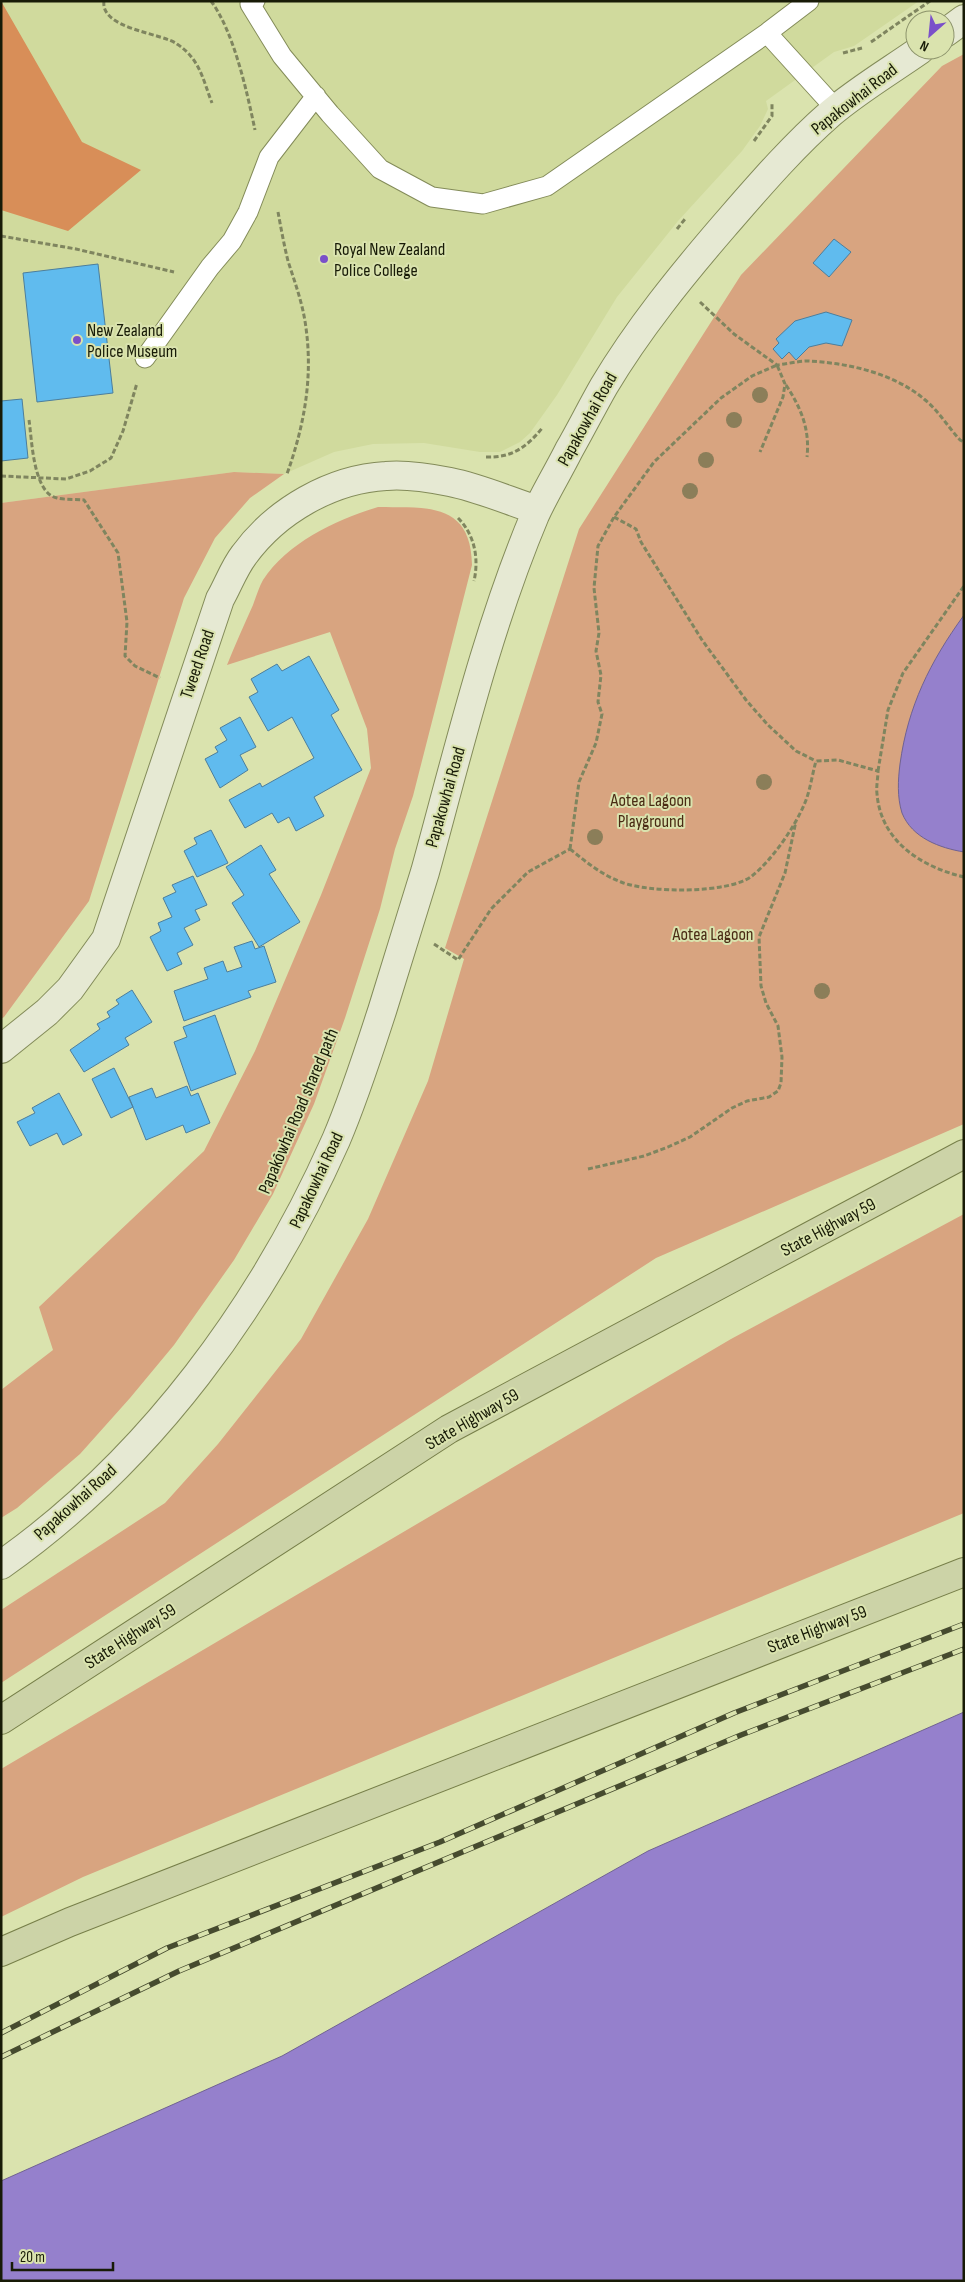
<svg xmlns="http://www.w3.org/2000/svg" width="965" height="2282" font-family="'Sofia Sans Condensed',sans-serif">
	<rect width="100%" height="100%" fill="#dae3ae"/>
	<!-- built -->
	<path fill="#d0da9d" d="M1 1H919L854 46 834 52 766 101 768 109 760 126 742 151 678 221 617 297 557 395 530 433 520 442 500 452H480L424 443 373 444 334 452 284 474 234 472 1 503Z"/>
	<!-- green -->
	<path fill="#d8a480" d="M964 54V1124L656 1258 1 1683V1610L165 1503 218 1444 301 1339 368 1219 428 1081 464 959 445 948 579 529 741 275 942 66Z
		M234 472 284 474 250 498 215 538 184 598 89 901 4 1017 1 1019V503Z
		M378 507C425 508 471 501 472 565L413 796 395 849 380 909 345 1018 314 1104 273 1194 234 1260 174 1345 130 1398 80 1454 17 1508 1 1518V1390L53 1350 39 1307 204 1151 255 1051 321 895 371 768 367 729 330 632 227 665C235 645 244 625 253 605 256 597 259 587 263 580 288 542 336 520 378 507Z
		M964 1214V1513L83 1877 1 1917V1769L731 1339Z"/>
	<!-- forest -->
	<path fill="#d88e58" d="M1 1 82 142 141 170 68 231 1 210Z"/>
	<!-- water -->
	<path fill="#9580cc" stroke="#706291" d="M964 615V852C940 848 912 838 902 813 897 797 898 780 900 764 908 706 930 662 964 615Z
		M964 1712V2281H1V2181L282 2056 648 1851Z"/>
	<!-- building -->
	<path fill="#60bbee" stroke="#4c7e9c" d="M834 239 851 252 829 277 813 263Z
		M98 264 113 393 37 402 23 273Z
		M826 312 852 320 842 346 826 343 809 347 796 360 789 352 782 359 773 349 779 343 776 339 795 321Z
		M22 399 28 458 1 461V401Z
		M309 656 339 710 331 715 362 770 314 797 324 816 296 831 289 817 278 823 272 813 245 828 229 800 260 783 262 787 314 758 292 717 268 731 249 697 258 692 251 679 277 664 282 671Z
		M240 717 256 747 240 755 248 770 220 788 205 759 218 752 215 747 227 740 220 728Z
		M211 830 228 863 197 877 184 851 197 844 194 838Z
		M261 845 276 870 269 874 300 922 259 947 232 903 244 895 226 867Z
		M193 876 207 905 195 910 200 920 184 928 193 945 177 953 182 964 167 971 150 937 161 931 158 923 172 917 163 898 176 892 172 885Z
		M252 941 255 949 264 946 276 982 248 991 251 997 184 1021 174 991 208 979 204 968 223 961 227 972 242 967 234 947Z
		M132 990 152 1022 125 1038 129 1045 84 1072 70 1050 100 1029 97 1024 110 1017 107 1012 119 1004 116 1000Z
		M215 1015 236 1074 191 1091 174 1042 187 1037 183 1027Z
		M114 1068 133 1107 111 1118 92 1079Z
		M187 1086 191 1096 198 1093 210 1123 186 1133 183 1125 146 1140 129 1097 152 1088 156 1098Z
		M59 1093 82 1135 63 1145 57 1133 30 1146 17 1122 35 1113 32 1108Z"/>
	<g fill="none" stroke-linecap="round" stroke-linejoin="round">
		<defs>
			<path id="lane" d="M255 1 250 4 282 56 330 114 380 169 432 197 483 204 547 186 767 33 809 1
				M767 33 836 109
				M145 358 210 267 232 241 248 212 269 157 316 96"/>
			<path id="secondary" d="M945 33 964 19
				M1 1049 47 1012 70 989 106 939 220 599C228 585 234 568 244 555 276 511 331 479 386 476 406 474 430 478 450 482 480 488 509 501 537 510
				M1 1565C150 1460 263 1305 336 1140 354 1098 368 1054 382 1011 396 965 411 918 425 872 458 752 487 629 535 515 545 493 558 472 569 450 581 429 592 407 604 386 638 329 681 276 724 226 758 187 792 147 831 113 858 90 890 71 920 50"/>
			<path id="primary" d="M1 1720 449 1429 964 1154
				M1 1952 70 1922 964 1572"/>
		</defs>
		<!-- lane casing -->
		<use href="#lane" stroke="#838b59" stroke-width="21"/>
		<!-- secondary casing -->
		<use href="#secondary" stroke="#838b59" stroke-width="30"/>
		<!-- primary casing -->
		<use href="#primary" stroke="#777f49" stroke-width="30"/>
		<!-- path -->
		<path stroke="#7f855f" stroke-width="3" stroke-dasharray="5 2.5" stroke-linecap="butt" d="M104 1C100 29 162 33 177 44 200 59 203 80 212 103
			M211 1C234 32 247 92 255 130
			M871 42 930 1
			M843 53 862 48
			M754 141 772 116V103
			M278 212C281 228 284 245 288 261 295 283 303 304 306 328 313 379 304 426 287 474
			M677 229 685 219
			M1 236 76 249 174 272
			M700 302 734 334 777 365C787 364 798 361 808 361 848 363 893 373 924 399 938 410 948 427 960 440L964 442
			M786 385C801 408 810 429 807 457
			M29 420C32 440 33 493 57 498 65 500 76 499 84 500L118 553 127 622 125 656 135 666 160 678
			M486 457C512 458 527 447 543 427
			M1 476 66 479 90 471 111 458 123 431 137 383
			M614 517 636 529 641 542 702 640 746 700 768 725 796 751 816 761
			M458 518C475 535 479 559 474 581
			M878 771 888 710 903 673 964 586
			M570 849 579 782 596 743 602 714 598 702 601 675 596 651 599 633 594 588 598 546 614 517 654 462 721 398 752 376 777 365 785 384 783 397 760 452
			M570 849C586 862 602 875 621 882 648 893 729 894 752 876 772 860 794 828 804 805 810 792 812 775 816 761L838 760 878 771C878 778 876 787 877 794 881 842 922 867 964 877
			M434 944 458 960 491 909 528 872 570 849
			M588 1169 644 1156 668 1147 690 1137 732 1108 747 1101 769 1097 778 1091 781 1083 782 1057 778 1026 766 1003 761 986 759 937 785 873 796 821"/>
		<!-- lane -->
		<use href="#lane" stroke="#fff" stroke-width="19"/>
		<!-- secondary -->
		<use href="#secondary" stroke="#e6e9d3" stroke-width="28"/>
		<!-- primary -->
		<use href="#primary" stroke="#ccd3a7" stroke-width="28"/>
		<defs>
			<path id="rail" d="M1 2033 167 1948 440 1842 734 1713 964 1624
				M1 2057 179 1971 741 1735 964 1649"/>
		</defs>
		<!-- rail casing -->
		<use href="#rail" stroke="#464b2f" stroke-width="5.5"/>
		<!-- rail -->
		<use href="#rail" stroke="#dae3ae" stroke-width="4" stroke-dasharray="11" stroke-linecap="butt"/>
	</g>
	<!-- trees -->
	<g fill="#8b7e59">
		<circle cx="760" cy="395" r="8"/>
		<circle cx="734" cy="420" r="8"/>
		<circle cx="706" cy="460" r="8"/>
		<circle cx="690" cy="491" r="8"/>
		<circle cx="764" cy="782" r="8"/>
		<circle cx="595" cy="837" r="8"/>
		<circle cx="822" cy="991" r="8"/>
	</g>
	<!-- markers -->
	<g fill="#7a50c9" stroke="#dae3ae" stroke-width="2">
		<circle cx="324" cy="259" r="5"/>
		<circle cx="77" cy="340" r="5"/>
	</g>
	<g text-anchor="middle" stroke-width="4" stroke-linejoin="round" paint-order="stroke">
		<!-- street labels -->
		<g font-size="18" fill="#181b07" stroke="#dae3ae">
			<text transform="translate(854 99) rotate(-38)" y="6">Papakowhai Road</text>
			<text transform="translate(587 419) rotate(-61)" y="6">Papakowhai Road</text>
			<text transform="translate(197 664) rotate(-71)" y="6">Tweed Road</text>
			<text transform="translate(445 797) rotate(-74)" y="6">Papakowhai Road</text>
			<text transform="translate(298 1111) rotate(-67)" y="6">Papakōwhai Road shared path</text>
			<text transform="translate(316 1180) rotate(-65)" y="6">Papakowhai Road</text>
			<text transform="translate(828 1227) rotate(-28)" y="6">State Highway 59</text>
			<text transform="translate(472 1419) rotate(-30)" y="6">State Highway 59</text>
			<text transform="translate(75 1502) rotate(-42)" y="6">Papakowhai Road</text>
			<text transform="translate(817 1629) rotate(-21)" y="6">State Highway 59</text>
			<text transform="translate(130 1636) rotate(-33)" y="6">State Highway 59</text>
		</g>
		<!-- poi labels -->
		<g font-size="18" fill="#181b07" stroke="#dae3ae" text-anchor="start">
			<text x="334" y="255">Royal New Zealand<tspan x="334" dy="21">Police College</tspan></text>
			<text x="87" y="336">New Zealand<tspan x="87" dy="21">Police Museum</tspan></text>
		</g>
		<!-- park labels -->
		<g font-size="18" fill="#4a2b14" stroke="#dae3ae">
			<text x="651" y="806">Aotea Lagoon<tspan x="651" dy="21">Playground</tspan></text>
			<text x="713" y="940">Aotea Lagoon</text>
		</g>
	</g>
	<!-- border -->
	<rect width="965" height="2282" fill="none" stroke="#181b07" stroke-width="5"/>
	<!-- north arrow -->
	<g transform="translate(930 35) rotate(207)"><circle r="24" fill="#dae3ae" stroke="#8c936b"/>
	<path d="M0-4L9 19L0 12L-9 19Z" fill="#7a50c9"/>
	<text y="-8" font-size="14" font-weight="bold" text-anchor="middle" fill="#181b07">N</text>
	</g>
	<!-- scale -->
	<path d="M12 2262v8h101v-8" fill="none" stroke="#181b07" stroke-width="2.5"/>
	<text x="20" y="2262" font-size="15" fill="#181b07" stroke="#dae3ae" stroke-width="4" paint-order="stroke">20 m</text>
</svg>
